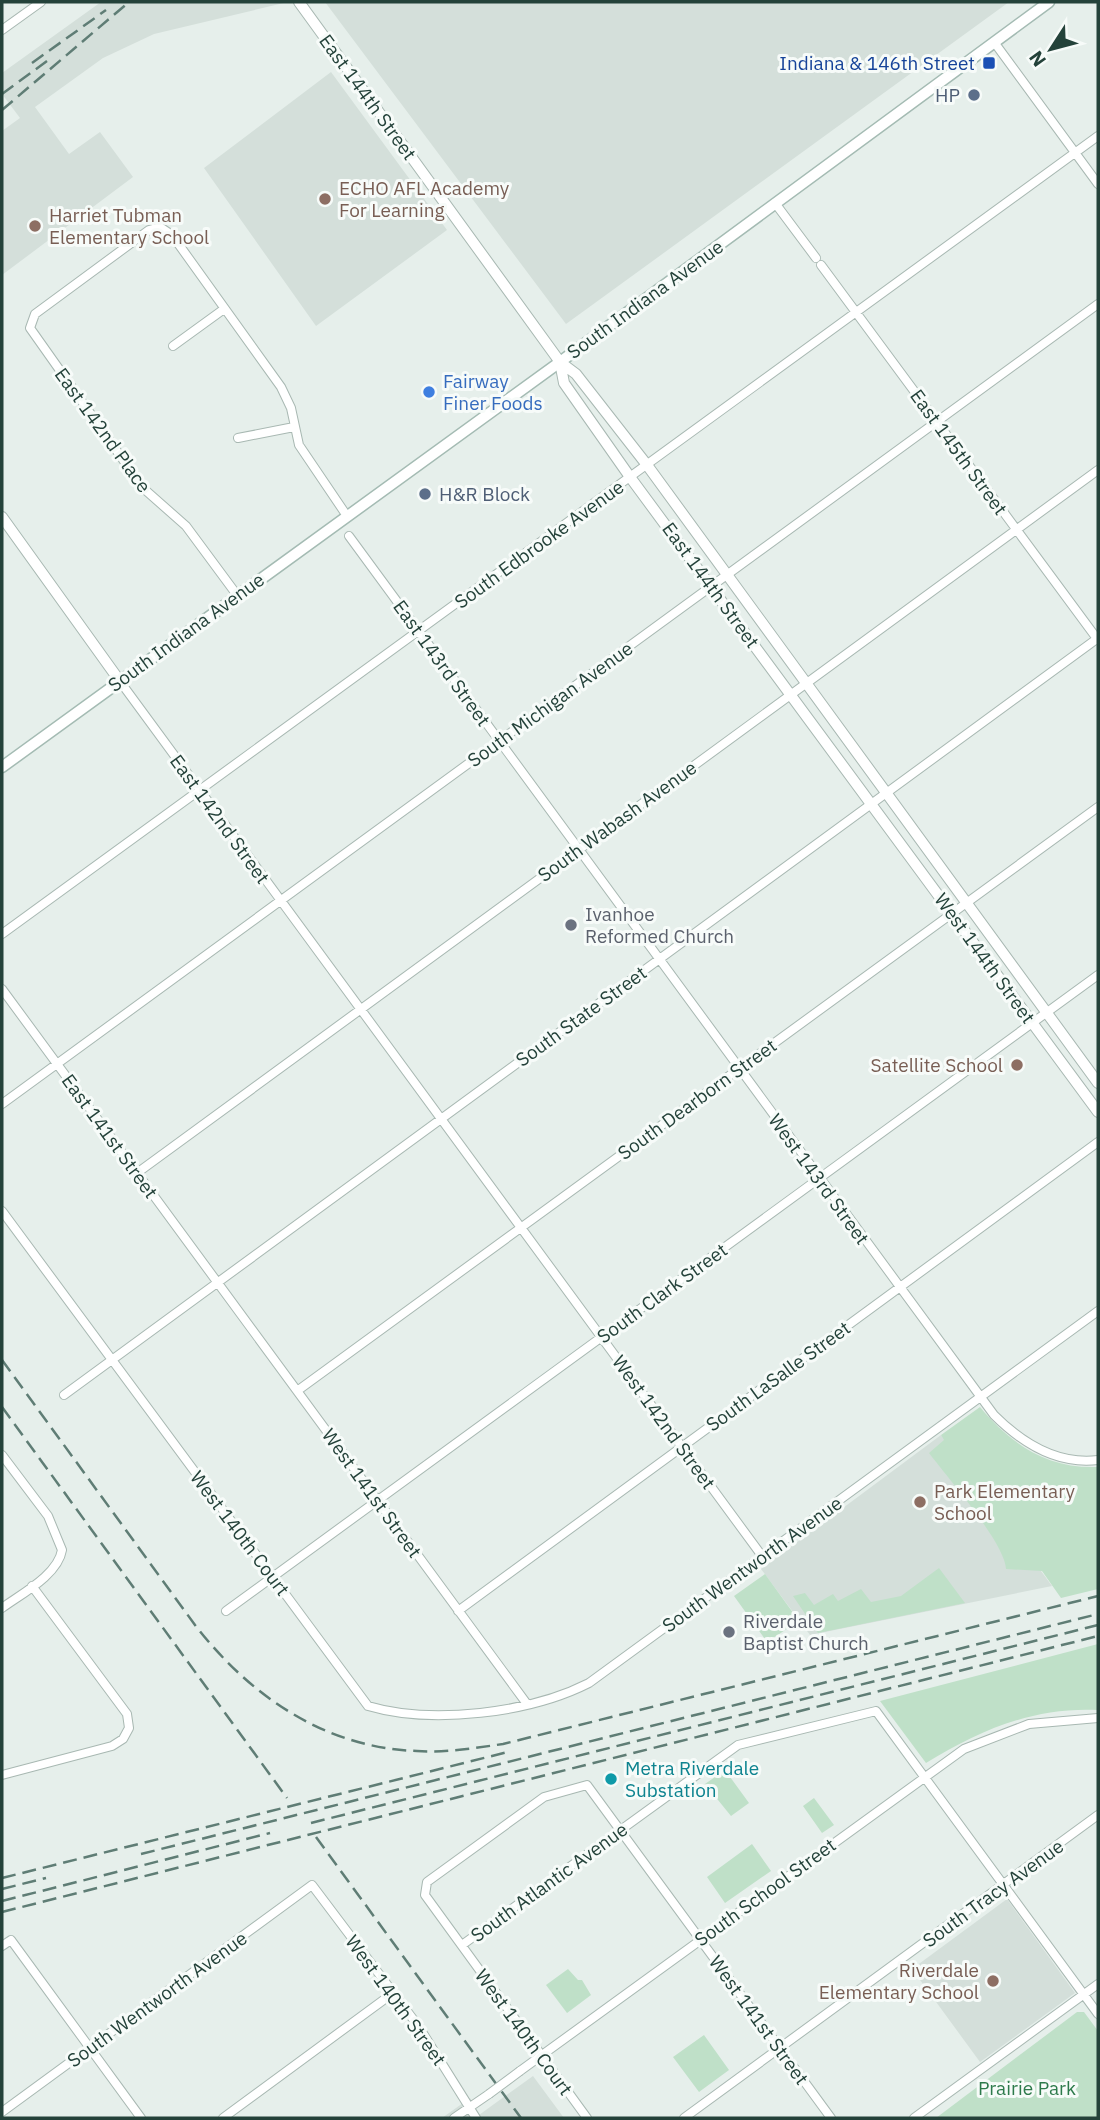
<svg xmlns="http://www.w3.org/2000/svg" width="1100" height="2120" font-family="'IBM Plex Sans',sans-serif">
<rect width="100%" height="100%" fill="#e6efeb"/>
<path fill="#d4dfda" d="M101,2H288L154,34L103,58L35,107L69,154L100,132L133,177L2,275V131L20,118L2,94V73Z
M325,2H1009L566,324Z
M331,72L447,230L316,326L204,168Z
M941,1435L1052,1586L810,1635L761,1569Z
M1007,1899L1075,1993L980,2062L912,1969Z
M533,2076L564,2118H442L470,2098L479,2115Z"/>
<path fill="#bfe0c8" d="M980,1407C1011,1444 1047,1469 1098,1467V1589L1061,1598L1042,1571L1006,1569C1005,1543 947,1477 929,1453L944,1440L941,1435Z
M939,1568L965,1603L818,1633L793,1596L805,1593L814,1605L833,1594L838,1601L861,1589L871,1602L901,1596Z
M765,1574L799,1621L767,1642L734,1596Z
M1098,1644V1710C1033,1707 980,1730 926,1763L880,1701Z
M725,1770L749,1803L731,1816L705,1784Z
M814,1798L834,1825L822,1833L803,1806Z
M752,1844L771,1871L725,1903L707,1877Z
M568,1969L578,1980H582L591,1995L567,2013L546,1985Z
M1077,2012H1084L1098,2031V2118H936Z
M704,2035L729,2070L699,2092L673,2057Z"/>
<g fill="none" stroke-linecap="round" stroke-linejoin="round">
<g stroke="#a8b8b2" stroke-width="10">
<path id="minor" d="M2,30L41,2
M994,42L1098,184
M775,203L816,258
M821,265L1098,640
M173,346L224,309
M238,438L294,427
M349,536L994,1415C1022,1443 1057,1465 1098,1460
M237,595L186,526L143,488L30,328L35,314L149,230L160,227L172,235L281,387L291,408L299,445L347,516
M119,680L762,1556
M2,934L1098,136
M2,989L527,1704
M2,1104L1098,304
M137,1173L1098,470
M2,1211L368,1706C432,1725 530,1713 589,1683L1098,1311
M297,1391L1098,807
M64,1395L1098,638
M2,1455L48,1516L62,1550C58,1575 21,1594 2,1608
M226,1611L1098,975
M458,1611L1098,1142
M2,1775L112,1746L123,1739L129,1728L127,1714L32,1586
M462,1945L738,1745L876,1711L1098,2014
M2,1946L11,1940L141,2118
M520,2071L964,1749L1029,1724L1098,1718
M2,2112L312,1885L419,2027L476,2118
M223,2118L393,1993
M454,2118L489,2094
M587,2118L425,1895L427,1882L544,1797L587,1785L831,2118
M684,2118L1098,1815
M914,2118L1098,1984"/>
</g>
<g stroke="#a8b8b2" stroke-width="12">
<path id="tertiary" d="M299,2L560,362L576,374L647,465L1098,1083
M560,362L564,383L630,477L1098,1112
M2,517L119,680"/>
</g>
<g stroke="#a4bbb3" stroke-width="13">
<path id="secondary" d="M2,767L560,362L1049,2"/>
</g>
<use href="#minor" stroke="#fff" stroke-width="8"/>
<use href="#tertiary" stroke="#fff" stroke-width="10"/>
<use href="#secondary" stroke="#fff" stroke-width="10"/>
<path stroke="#5f7d75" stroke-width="2.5" stroke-dasharray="14 7" stroke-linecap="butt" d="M32,63L106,10
M2,94L47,61
M2,110L129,2
M2,1360L195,1625C250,1696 325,1748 417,1751C446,1753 475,1748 503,1744L1098,1596
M2,1407L287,1798
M311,1823L1098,1625
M316,1837L521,2118
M141,1854L1098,1614
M2,1878L508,1752
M2,1889L46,1878
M2,1901L270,1833
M2,1912L1098,1636"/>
<g stroke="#a8b8b2" stroke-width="10" stroke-linecap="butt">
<path id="minor-bridge" d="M489,2094L520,2071"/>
</g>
<use href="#minor-bridge" stroke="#fff" stroke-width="8"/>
</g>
<rect fill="#1a4fb4" stroke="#f7fbf9" stroke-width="2.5" x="982" y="56" width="14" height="14" rx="3.5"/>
<g fill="#5c6f8a" stroke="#f7fbf9" stroke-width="2.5">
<circle cx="974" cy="95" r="7"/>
<circle cx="425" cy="494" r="7"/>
</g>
<g fill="#8d6e63" stroke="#f7fbf9" stroke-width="2.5">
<circle cx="325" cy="199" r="7"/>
<circle cx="35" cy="226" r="7"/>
<circle cx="1017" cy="1065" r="7"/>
<circle cx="920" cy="1502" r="7"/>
<circle cx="993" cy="1981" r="7"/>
</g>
<circle fill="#3f7fe0" stroke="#f7fbf9" stroke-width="2.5" cx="429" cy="392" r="7"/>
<g fill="#6b7280" stroke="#f7fbf9" stroke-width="2.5">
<circle cx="571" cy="925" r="7"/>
<circle cx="729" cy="1632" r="7"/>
</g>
<circle fill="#0f9aa8" stroke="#f7fbf9" stroke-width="2.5" cx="611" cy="1779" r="7"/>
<g text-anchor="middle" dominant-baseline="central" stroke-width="6" stroke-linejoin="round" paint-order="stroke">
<g font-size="19" fill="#164399" stroke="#f7fbf9" text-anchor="end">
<text x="975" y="63">Indiana &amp; 146th Street</text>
</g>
<g font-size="19" fill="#4e5e75" stroke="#f7fbf9" text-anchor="end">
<text x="960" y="95">HP</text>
<text x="439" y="494" text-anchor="start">H&amp;R Block</text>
</g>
<g font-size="19" fill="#24423a" stroke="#f7fbf9">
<text transform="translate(368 97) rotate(54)">East 144th Street</text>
<text transform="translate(645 299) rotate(-36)">South Indiana Avenue</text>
<text transform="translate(103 430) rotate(54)">East 142nd Place</text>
<text transform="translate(959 452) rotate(54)">East 145th Street</text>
<text transform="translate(539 544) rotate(-36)">South Edbrooke Avenue</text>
<text transform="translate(711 585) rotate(54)">East 144th Street</text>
<text transform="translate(186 632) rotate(-36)">South Indiana Avenue</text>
<text transform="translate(442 663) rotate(54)">East 143rd Street</text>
<text transform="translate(550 704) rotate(-36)">South Michigan Avenue</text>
<text transform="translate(220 819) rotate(54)">East 142nd Street</text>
<text transform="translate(617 821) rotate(-36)">South Wabash Avenue</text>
<text transform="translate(985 958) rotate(54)">West 144th Street</text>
<text transform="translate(581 1016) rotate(-36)">South State Street</text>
<text transform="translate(697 1099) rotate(-36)">South Dearborn Street</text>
<text transform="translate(110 1136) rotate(54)">East 141st Street</text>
<text transform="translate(819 1179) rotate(54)">West 143rd Street</text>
<text transform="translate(662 1293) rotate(-36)">South Clark Street</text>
<text transform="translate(778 1376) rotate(-36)">South LaSalle Street</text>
<text transform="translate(664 1422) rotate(54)">West 142nd Street</text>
<text transform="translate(372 1493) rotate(54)">West 141st Street</text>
<text transform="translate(240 1533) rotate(53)">West 140th Court</text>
<text transform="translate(752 1564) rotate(-36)">South Wentworth Avenue</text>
<text transform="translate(549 1882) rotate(-36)">South Atlantic Avenue</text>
<text transform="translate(765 1892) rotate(-36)">South School Street</text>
<text transform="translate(993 1893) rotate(-36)">South Tracy Avenue</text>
<text transform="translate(157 1999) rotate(-36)">South Wentworth Avenue</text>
<text transform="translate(396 2000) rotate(54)">West 140th Street</text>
<text transform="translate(759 2020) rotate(54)">West 141st Street</text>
<text transform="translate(524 2032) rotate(54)">West 140th Court</text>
</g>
<g font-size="19" fill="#785e54" stroke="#f7fbf9" text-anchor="start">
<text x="339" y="188">ECHO AFL Academy<tspan x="339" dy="22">For Learning</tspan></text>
<text x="49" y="215">Harriet Tubman<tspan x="49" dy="22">Elementary School</tspan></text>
<text x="1003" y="1065" text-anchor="end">Satellite School</text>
<text x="934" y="1491">Park Elementary<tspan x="934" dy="22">School</tspan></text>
<text x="979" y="1970" text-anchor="end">Riverdale<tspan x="979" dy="22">Elementary School</tspan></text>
</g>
<g font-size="19" fill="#366cbe" stroke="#f7fbf9" text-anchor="start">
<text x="443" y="381">Fairway<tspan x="443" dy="22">Finer Foods</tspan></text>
</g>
<g font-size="19" fill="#5b616d" stroke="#f7fbf9" text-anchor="start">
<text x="585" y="914">Ivanhoe<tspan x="585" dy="22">Reformed Church</tspan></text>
<text x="743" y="1621">Riverdale<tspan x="743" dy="22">Baptist Church</tspan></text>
</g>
<g font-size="19" fill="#0d838f" stroke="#f7fbf9" text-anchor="start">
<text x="625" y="1768">Metra Riverdale<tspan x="625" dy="22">Substation</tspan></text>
</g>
<g font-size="19" fill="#2d7a4b" stroke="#f7fbf9">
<text x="1027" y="2088">Prairie Park</text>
</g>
</g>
<rect width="1100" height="2120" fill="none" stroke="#24423a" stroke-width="7"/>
<g transform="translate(1051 49) rotate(234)" stroke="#f7fbf9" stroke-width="5" paint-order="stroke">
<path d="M0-5L12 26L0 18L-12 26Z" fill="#24423a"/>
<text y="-10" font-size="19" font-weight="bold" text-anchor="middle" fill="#24423a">N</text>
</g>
</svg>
